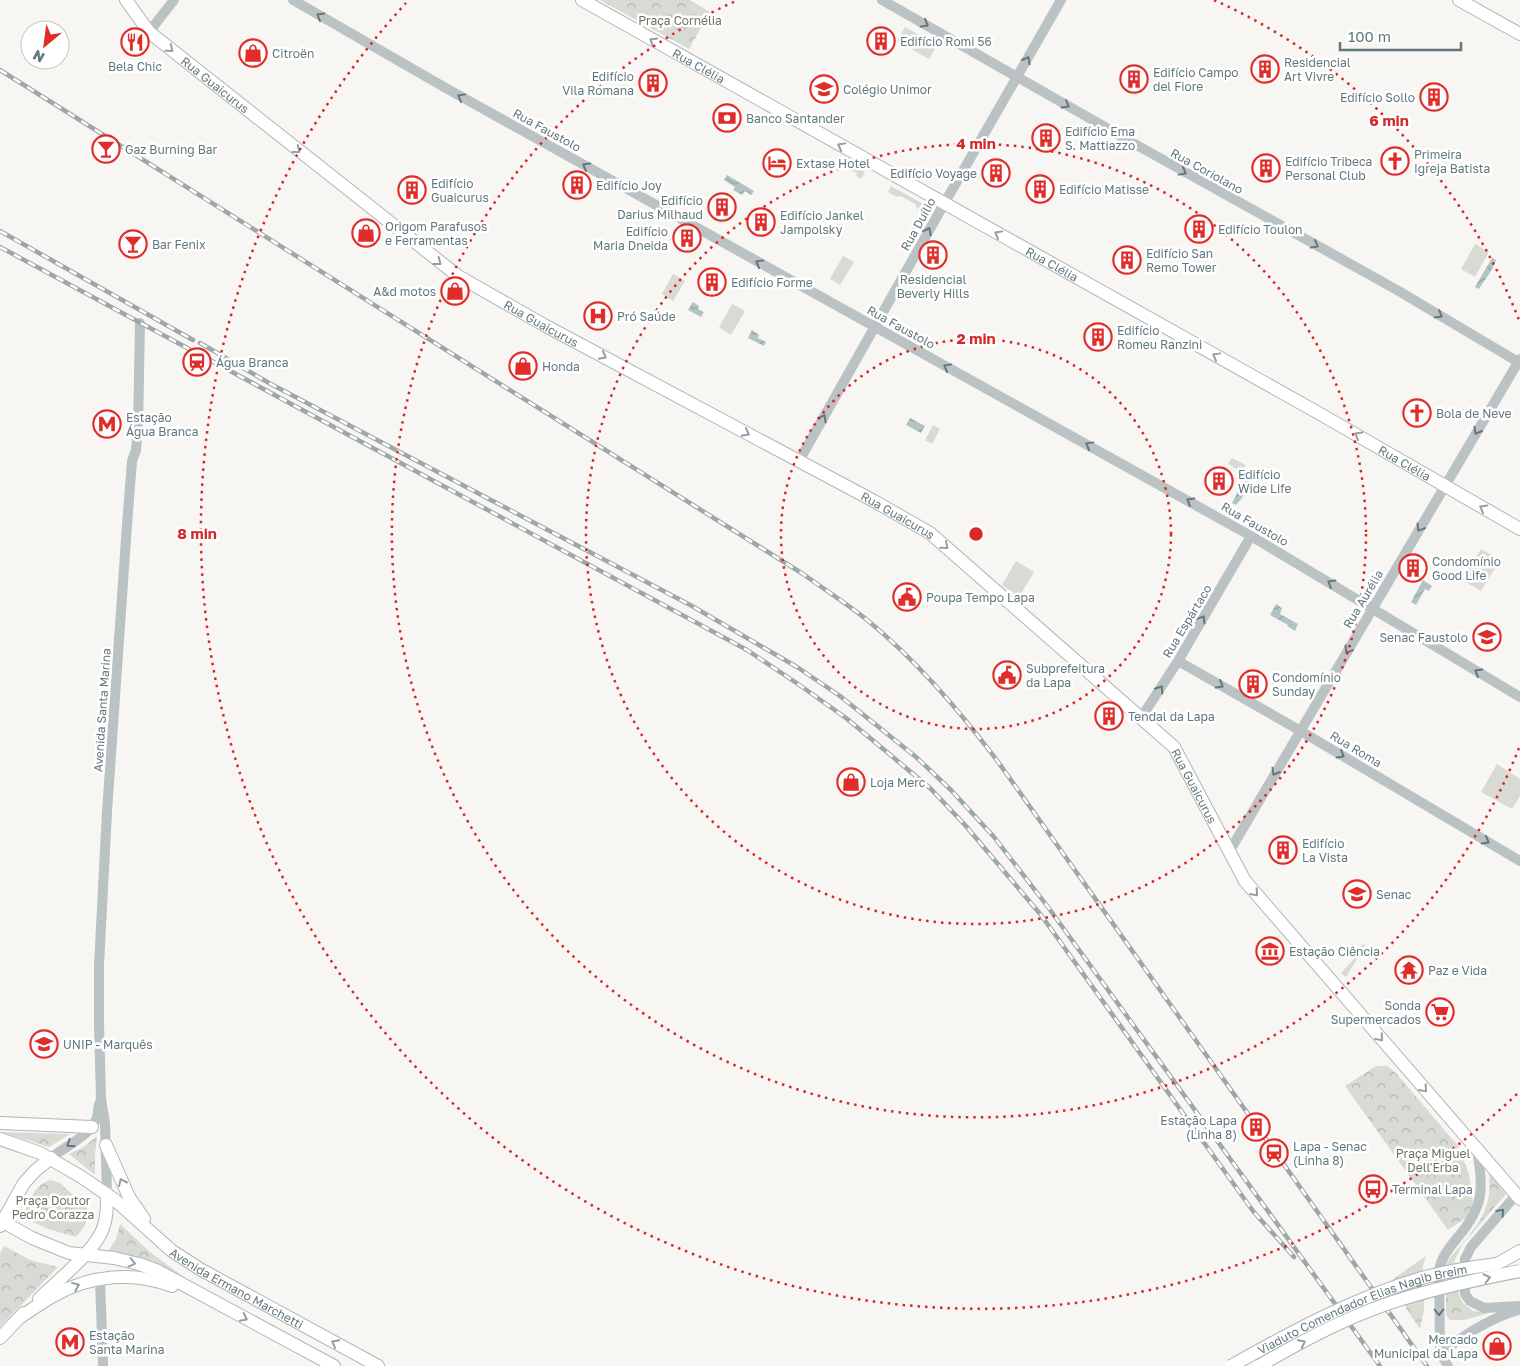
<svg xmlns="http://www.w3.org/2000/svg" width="1520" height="1366" font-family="'Golos Text',sans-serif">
<defs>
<pattern id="park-crowns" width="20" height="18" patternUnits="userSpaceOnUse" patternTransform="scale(1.25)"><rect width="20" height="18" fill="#d8dbd3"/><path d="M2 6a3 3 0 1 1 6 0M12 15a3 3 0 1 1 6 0" fill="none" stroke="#b3b6b0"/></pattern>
<pattern id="water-waves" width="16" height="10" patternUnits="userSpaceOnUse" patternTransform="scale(1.25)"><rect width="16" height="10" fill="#b2c3c4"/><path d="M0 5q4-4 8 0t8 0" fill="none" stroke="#94a3a4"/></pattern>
</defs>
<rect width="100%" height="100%" fill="#f7f6f3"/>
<path fill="url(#park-crowns)" d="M600,0H690L710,12L689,49Z
M1376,1066H1387L1396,1073L1458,1146L1469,1174L1473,1202L1470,1215L1448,1230L1345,1086Z
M0,1132L70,1134L49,1147Z
M97,1136L95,1155V1175L69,1154L85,1146Z
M1489,1172L1506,1194L1462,1245L1454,1262L1459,1295L1463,1303L1473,1311L1489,1313L1464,1320H1450L1446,1315V1265C1450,1256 1457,1250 1463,1243C1483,1219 1492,1205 1489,1172Z
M51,1180L60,1183L87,1208C89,1221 84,1228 76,1237L48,1229L23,1217C28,1203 35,1183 51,1180Z
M120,1224L150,1252L188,1280L173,1272L107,1253L116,1239Z
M4,1246L30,1260L58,1267L0,1327V1253Z
M1426,1256L1423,1266L1424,1309L1420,1329L1406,1308L1393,1279Z"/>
<path fill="#d8dbd3" d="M905,27L937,45L929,59L897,41Z
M846,161L865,172L861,179L856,176L857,173L848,169L847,171L842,168Z
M891,186L927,206V210L915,231L912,229L920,213L915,204L901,196L897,197L888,192Z
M1475,244L1489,252L1475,277L1461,269Z
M843,256L854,262L840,285L830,279Z
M673,274L685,281L673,301L662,294Z
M732,304L745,311L731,335L719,327Z
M933,425L940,429L932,444L925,440Z
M1232,458L1246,465L1242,472L1228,464Z
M1481,549L1500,560L1481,591L1462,580Z
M1016,561L1034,572L1019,597L1002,585Z
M1497,764L1520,779V796L1512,809L1481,792Z
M1363,944L1365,946L1346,977L1341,973L1354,959Z"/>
<path fill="url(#water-waves)" d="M727,175L754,191L751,195L745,191L742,195L733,190L735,187L724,180Z
M1492,258L1496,260C1492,272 1485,279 1479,289L1475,287Z
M693,302L699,306L698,309L704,312L701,317L688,310Z
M752,330L759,335L758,338L766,342L764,346L748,338Z
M910,418L925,426L921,433L906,425Z
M1246,476L1250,478L1242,498L1236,505L1232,503Z
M1423,580L1432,586L1429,591L1425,589L1416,605L1411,602Z
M1276,604L1282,608L1280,614L1298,624L1295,631L1287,626L1288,625L1270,615Z"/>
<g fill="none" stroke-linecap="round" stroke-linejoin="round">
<g stroke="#afb6b8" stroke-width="14">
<g id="major">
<path id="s1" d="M126,0L149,32L458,276L544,325L874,501L930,533L1174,747L1245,881L1520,1199"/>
<path id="s2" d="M582,0L1322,415L1520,529"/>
<path d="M1459,0L1520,34"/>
<path d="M0,1123L92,1127"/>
<path id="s3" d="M0,1139L40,1153L80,1176L115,1200L172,1251L200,1269L378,1366"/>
<path d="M106,1145L129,1197L144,1219"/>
<path d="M0,1220L32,1238L69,1253L114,1258L139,1264L158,1271L334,1366"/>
<path d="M0,1226L24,1183L36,1170L51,1158"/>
<path d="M1497,1264L1520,1251"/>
<path d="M39,1299C57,1281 90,1255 101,1233C107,1221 107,1207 107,1194"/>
<path d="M19,1318C31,1310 42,1302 55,1295C91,1275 134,1271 172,1286"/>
<path d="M0,1338L24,1313"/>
</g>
</g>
<path stroke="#bbc2c4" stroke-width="10" d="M293,0L444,87L1251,536L1520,697
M882,0L1133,143L1397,290L1520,363
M149,32L174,0
M799,461L944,204L1061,0
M1178,661L1299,730L1520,861
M1141,718L1178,661L1251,536
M1229,852L1520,359
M51,1158C63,1148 88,1136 95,1122C99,1116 97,1108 100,1102
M107,1194L105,1123L101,1099L99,1024V965L107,812L127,525L132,461L136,450L138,429L140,323
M1516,1195L1471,1247L1465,1259V1294L1470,1301L1484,1308L1520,1306
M100,1279L103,1366
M1440,1353C1465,1335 1488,1319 1518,1310
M1448,1366L1440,1353L1439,1271C1441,1257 1449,1248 1458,1237C1485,1205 1483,1189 1477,1149"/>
<use href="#major" stroke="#fff" stroke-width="12"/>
<g stroke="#9da7aa" stroke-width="4.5">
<path id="rail" d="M0,70L803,574C824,589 846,603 866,619C916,660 957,708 996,759L1427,1366
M0,231L193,340
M0,247L189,349
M200,343L269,383L692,606L797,667L840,696L916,757L951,790L994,837L1048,907L1380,1366
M195,352L747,650L798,684L846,718L930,788L965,825L1041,915L1253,1211L1294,1257"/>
</g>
<use href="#rail" stroke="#fff" stroke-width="2.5" stroke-dasharray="8" stroke-linecap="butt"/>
<g stroke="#afb6b8" stroke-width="14" stroke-linecap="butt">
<g id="major-bridge">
<path id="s4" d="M1231,1366C1293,1331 1356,1297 1425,1277C1449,1271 1473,1267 1497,1264"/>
<path d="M1259,1366C1307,1338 1358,1311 1412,1296C1447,1286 1484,1278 1520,1271"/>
</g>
</g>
<use href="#major-bridge" stroke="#fff" stroke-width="12"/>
</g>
<defs><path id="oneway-chevron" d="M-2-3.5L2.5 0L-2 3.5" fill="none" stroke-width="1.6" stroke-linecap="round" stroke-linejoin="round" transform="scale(1.25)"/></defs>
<g stroke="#62787e">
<use href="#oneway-chevron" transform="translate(320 16) rotate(-150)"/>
<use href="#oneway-chevron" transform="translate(925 24) rotate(29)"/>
<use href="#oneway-chevron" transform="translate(1027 60) rotate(-60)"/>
<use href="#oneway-chevron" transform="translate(461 97) rotate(-151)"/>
<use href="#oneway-chevron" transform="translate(1066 105) rotate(30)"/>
<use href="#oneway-chevron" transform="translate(586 166) rotate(-151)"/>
<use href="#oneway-chevron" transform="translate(1183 172) rotate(29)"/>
<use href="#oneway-chevron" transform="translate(928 231) rotate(-61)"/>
<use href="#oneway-chevron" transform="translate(1315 245) rotate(29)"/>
<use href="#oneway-chevron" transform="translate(759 263) rotate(-151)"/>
<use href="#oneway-chevron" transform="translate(1439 315) rotate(31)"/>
<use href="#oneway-chevron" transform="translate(947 367) rotate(-151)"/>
<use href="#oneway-chevron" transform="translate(823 418) rotate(-61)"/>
<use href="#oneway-chevron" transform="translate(1477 431) rotate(120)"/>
<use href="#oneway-chevron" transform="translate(1089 445) rotate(-151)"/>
<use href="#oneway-chevron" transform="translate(1190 501) rotate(-150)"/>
<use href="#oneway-chevron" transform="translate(1420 528) rotate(121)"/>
<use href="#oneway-chevron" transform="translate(1331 583) rotate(-149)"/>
<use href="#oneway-chevron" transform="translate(1202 619) rotate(-59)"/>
<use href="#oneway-chevron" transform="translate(1348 650) rotate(121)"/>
<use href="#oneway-chevron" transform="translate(1478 672) rotate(-149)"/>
<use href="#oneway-chevron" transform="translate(1220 685) rotate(30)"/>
<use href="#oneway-chevron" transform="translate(1160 689) rotate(-57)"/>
<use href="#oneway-chevron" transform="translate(1341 755) rotate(31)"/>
<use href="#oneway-chevron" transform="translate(1275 772) rotate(120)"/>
<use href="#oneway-chevron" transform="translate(1486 841) rotate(30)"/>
<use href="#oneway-chevron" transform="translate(70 1144) rotate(146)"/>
<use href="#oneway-chevron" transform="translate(1501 1212) rotate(-48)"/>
<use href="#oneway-chevron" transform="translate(1439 1312) rotate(90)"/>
</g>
<g stroke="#91a0a5">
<use href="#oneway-chevron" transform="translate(653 41) rotate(-150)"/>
<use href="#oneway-chevron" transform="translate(170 49) rotate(39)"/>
<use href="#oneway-chevron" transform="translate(841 146) rotate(-151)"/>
<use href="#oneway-chevron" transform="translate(297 150) rotate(38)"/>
<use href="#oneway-chevron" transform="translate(998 234) rotate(-151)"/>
<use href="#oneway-chevron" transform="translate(438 262) rotate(37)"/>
<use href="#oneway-chevron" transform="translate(603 356) rotate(28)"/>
<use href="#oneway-chevron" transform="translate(1216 356) rotate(-151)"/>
<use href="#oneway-chevron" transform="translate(746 433) rotate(28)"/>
<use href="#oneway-chevron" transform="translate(1358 435) rotate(-150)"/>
<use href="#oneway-chevron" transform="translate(1483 508) rotate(-150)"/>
<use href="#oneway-chevron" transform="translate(945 546) rotate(41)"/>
<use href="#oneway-chevron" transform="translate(1255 893) rotate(49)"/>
<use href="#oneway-chevron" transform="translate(1380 1038) rotate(50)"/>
<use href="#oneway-chevron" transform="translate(1424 1089) rotate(49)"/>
<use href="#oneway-chevron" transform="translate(122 1182) rotate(-114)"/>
<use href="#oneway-chevron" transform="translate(132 1263) rotate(13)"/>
<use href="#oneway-chevron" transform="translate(1487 1278) rotate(-13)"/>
<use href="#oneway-chevron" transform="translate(76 1286) rotate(-22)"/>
<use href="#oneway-chevron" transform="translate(244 1318) rotate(27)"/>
<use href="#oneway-chevron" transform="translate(335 1343) rotate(-152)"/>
<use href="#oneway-chevron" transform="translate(1302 1343) rotate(-27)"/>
</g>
<g fill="none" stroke="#d62828" stroke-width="2.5" stroke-dasharray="2.5 5">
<circle cx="976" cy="534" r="195"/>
<circle cx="976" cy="534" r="390"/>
<path d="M1519 748A584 584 0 1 1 738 0M1214 0A584 584 0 0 1 1519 320"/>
<path d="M1517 1094A779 779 0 0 1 406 3"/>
</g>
<defs>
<g id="building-ring" transform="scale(1.4375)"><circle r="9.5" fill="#fff" stroke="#e02d2a" stroke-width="1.5"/><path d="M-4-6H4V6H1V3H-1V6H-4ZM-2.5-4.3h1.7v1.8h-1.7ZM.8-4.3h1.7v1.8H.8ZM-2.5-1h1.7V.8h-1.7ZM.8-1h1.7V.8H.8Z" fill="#e02d2a"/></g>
<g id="restaurant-ring" transform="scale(1.4375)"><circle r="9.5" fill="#fff" stroke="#e02d2a" stroke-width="1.5"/><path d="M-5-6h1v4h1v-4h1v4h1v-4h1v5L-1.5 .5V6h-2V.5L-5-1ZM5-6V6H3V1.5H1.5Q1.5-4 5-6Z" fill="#e02d2a"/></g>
<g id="shop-ring" transform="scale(1.4375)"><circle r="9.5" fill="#fff" stroke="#e02d2a" stroke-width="1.5"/><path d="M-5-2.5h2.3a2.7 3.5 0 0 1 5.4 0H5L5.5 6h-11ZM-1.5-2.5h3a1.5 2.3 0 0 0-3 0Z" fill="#e02d2a"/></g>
<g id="school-ring" transform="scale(1.4375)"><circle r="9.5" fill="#fff" stroke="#e02d2a" stroke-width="1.5"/><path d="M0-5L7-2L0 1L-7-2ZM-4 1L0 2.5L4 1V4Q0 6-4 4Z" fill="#e02d2a"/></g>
<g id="bank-ring" transform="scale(1.4375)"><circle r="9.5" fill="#fff" stroke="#e02d2a" stroke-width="1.5"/><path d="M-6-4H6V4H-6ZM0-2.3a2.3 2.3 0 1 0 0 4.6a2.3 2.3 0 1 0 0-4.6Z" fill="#e02d2a"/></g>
<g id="bar-ring" transform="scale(1.4375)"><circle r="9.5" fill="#fff" stroke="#e02d2a" stroke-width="1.5"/><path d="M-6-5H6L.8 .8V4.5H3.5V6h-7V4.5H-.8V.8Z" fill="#e02d2a"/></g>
<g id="church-ring" transform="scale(1.4375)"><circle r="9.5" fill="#fff" stroke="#e02d2a" stroke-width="1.5"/><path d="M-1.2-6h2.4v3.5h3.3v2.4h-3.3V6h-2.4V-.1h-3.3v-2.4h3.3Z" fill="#e02d2a"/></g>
<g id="hotel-ring" transform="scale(1.4375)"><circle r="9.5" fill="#fff" stroke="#e02d2a" stroke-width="1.5"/><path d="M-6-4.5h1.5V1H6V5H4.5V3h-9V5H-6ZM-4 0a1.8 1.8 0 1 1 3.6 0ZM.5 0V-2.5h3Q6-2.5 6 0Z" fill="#e02d2a"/></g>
<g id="hospital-ring" transform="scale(1.4375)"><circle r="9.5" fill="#fff" stroke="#e02d2a" stroke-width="1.5"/><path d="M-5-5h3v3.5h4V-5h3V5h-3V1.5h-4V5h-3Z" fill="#e02d2a"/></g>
<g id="station-ring" transform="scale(1.4375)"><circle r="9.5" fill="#fff" stroke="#e02d2a" stroke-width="1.5"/><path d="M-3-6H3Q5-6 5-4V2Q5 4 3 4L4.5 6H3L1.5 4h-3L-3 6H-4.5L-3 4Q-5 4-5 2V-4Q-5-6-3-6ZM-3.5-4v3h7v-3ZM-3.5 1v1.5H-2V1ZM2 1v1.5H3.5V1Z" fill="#e02d2a"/></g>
<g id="metro-ring" transform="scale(1.4375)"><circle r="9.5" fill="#fff" stroke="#e02d2a" stroke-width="1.5"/><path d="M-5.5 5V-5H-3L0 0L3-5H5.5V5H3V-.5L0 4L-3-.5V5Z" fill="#e02d2a"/></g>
<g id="civic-ring" transform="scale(1.4375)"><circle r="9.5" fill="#fff" stroke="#e02d2a" stroke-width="1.5"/><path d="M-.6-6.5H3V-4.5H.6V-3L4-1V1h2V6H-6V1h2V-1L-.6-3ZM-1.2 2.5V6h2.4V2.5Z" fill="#e02d2a"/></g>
<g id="university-ring" transform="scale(1.4375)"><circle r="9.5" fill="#fff" stroke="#e02d2a" stroke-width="1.5"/><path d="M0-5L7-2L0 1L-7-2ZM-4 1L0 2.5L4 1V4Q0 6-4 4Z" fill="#e02d2a"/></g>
<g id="museum-ring" transform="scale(1.4375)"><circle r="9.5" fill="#fff" stroke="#e02d2a" stroke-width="1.5"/><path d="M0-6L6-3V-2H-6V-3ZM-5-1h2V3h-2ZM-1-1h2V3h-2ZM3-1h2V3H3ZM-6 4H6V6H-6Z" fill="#e02d2a"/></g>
<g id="temple-ring" transform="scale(1.4375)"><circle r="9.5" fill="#fff" stroke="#e02d2a" stroke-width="1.5"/><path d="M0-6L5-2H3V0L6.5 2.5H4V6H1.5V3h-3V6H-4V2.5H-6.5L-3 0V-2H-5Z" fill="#e02d2a"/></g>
<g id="supermarket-ring" transform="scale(1.4375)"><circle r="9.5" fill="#fff" stroke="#e02d2a" stroke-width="1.5"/><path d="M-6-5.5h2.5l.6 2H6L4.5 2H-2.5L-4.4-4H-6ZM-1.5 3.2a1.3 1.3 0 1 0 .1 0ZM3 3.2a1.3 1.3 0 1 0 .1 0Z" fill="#e02d2a"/></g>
<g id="bus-ring" transform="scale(1.4375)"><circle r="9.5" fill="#fff" stroke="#e02d2a" stroke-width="1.5"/><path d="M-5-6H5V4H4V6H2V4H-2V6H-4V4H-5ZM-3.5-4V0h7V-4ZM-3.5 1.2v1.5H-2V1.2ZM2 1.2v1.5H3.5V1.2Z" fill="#e02d2a"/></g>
</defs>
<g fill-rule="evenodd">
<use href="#building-ring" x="881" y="41"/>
<use href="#restaurant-ring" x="135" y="42"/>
<use href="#shop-ring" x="253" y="53"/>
<use href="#building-ring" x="1265" y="69"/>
<use href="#building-ring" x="1134" y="79"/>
<use href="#building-ring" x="653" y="83"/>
<use href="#school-ring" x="824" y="89"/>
<use href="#building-ring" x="1434" y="97"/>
<use href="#bank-ring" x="727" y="118"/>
<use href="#building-ring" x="1046" y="138"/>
<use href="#bar-ring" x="106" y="149"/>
<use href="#church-ring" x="1395" y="161"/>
<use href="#hotel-ring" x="777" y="163"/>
<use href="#building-ring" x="1266" y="168"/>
<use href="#building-ring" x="996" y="173"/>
<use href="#building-ring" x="577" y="185"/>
<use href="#building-ring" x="1040" y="189"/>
<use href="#building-ring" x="412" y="190"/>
<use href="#building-ring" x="722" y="207"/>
<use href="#building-ring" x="761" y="222"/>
<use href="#building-ring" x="1199" y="229"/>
<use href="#shop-ring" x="366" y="233"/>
<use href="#building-ring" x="687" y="238"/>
<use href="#bar-ring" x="133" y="244"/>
<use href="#building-ring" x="933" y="255"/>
<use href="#building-ring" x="1127" y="260"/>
<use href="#building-ring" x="712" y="282"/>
<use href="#shop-ring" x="455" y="291"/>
<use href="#hospital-ring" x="598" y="316"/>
<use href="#building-ring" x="1098" y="337"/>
<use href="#station-ring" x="197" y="362"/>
<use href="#shop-ring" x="523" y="366"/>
<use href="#church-ring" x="1417" y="413"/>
<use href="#metro-ring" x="107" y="424"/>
<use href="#building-ring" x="1219" y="481"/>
<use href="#building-ring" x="1413" y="568"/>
<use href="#civic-ring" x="907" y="597"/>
<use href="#university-ring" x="1487" y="637"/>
<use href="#civic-ring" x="1007" y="675"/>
<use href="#building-ring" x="1253" y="684"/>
<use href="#building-ring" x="1109" y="716"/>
<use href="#shop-ring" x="851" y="782"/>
<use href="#building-ring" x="1283" y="850"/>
<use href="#university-ring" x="1357" y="894"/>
<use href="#museum-ring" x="1270" y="951"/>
<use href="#temple-ring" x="1409" y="970"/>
<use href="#supermarket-ring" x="1440" y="1012"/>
<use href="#university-ring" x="44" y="1044"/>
<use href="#building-ring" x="1256" y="1127"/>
<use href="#station-ring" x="1274" y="1153"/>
<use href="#bus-ring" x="1373" y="1189"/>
<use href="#metro-ring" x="70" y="1342"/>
<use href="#shop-ring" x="1497" y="1346"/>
</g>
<g text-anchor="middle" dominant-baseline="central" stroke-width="5" stroke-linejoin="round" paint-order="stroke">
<g font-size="12" fill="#697661" stroke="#fff">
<text x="680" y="20">Praça Cornélia</text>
<text x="1433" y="1153">Praça Miguel<tspan x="1433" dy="14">Dell'Erba</tspan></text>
<text x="53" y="1200">Praça Doutor<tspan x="53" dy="14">Pedro Corazza</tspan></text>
</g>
<g font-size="12" fill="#62787e" stroke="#fff" text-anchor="start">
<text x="900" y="41">Edifício Romi 56</text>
<text x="272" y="53">Citroën</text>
<text x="1284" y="62">Residencial<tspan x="1284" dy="14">Art Vivre</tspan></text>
<text x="135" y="66" text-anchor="middle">Bela Chic</text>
<text x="1153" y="72">Edifício Campo<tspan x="1153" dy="14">del Fiore</tspan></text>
<text x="634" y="76" text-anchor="end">Edifício<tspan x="634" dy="14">Vila Romana</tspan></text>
<text x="843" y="89">Colégio Unimor</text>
<text x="1415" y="97" text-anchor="end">Edifício Sollo</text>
<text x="746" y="118">Banco Santander</text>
<text x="1065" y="131">Edifício Ema<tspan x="1065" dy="14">S. Mattiazzo</tspan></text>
<text x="125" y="149">Gaz Burning Bar</text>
<text x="1414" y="154">Primeira<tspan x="1414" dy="14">Igreja Batista</tspan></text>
<text x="1285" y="161">Edifício Tribeca<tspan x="1285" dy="14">Personal Club</tspan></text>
<text x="796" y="163">Extase Hotel</text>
<text x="977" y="173" text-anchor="end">Edifício Voyage</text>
<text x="431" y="183">Edifício<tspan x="431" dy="14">Guaicurus</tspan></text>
<text x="596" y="185">Edifício Joy</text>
<text x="1059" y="189">Edifício Matisse</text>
<text x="703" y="200" text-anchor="end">Edifício<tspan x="703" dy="14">Darius Milhaud</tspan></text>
<text x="780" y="215">Edifício Jankel<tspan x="780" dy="14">Jampolsky</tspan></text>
<text x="385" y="226">Origom Parafusos<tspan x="385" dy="14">e Ferramentas</tspan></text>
<text x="1218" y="229">Edifício Toulon</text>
<text x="668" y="231" text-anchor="end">Edifício<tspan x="668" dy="14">Maria Dneida</tspan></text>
<text x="152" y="244">Bar Fenix</text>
<text x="1146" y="253">Edifício San<tspan x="1146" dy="14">Remo Tower</tspan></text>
<text x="933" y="279" text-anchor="middle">Residencial<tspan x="933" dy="14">Beverly Hills</tspan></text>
<text x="731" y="282">Edifício Forme</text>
<text x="436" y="291" text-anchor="end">A&amp;d motos</text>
<text x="617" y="316">Pró Saúde</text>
<text x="1117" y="330">Edifício<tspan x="1117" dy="14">Romeu Ranzini</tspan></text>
<text x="216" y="362">Água Branca</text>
<text x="542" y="366">Honda</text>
<text x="1436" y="413">Bola de Neve</text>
<text x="126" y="417">Estação<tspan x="126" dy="14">Água Branca</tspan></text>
<text x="1238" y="474">Edifício<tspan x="1238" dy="14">Wide Life</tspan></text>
<text x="1432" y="561">Condomínio<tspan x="1432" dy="14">Good Life</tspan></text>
<text x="926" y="597">Poupa Tempo Lapa</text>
<text x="1468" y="637" text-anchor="end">Senac Faustolo</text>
<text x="1026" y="668">Subprefeitura<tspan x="1026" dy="14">da Lapa</tspan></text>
<text x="1272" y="677">Condomínio<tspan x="1272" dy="14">Sunday</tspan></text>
<text x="1128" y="716">Tendal da Lapa</text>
<text x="870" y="782">Loja Merc</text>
<text x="1302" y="843">Edifício<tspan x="1302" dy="14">La Vista</tspan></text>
<text x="1376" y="894">Senac</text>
<text x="1289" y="951">Estação Ciência</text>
<text x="1428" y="970">Paz e Vida</text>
<text x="1421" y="1005" text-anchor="end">Sonda<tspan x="1421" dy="14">Supermercados</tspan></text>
<text x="63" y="1044">UNIP - Marquês</text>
<text x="1237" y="1120" text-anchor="end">Estação Lapa<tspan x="1237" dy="14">(Linha 8)</tspan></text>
<text x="1293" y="1146">Lapa - Senac<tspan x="1293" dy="14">(Linha 8)</tspan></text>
<text x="1392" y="1189">Terminal Lapa</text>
<text x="89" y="1335">Estação<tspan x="89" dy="14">Santa Marina</tspan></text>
<text x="1478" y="1339" text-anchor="end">Mercado<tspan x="1478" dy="14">Municipal da Lapa</tspan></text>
</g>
<g font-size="12" fill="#62787e" stroke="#fff">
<text stroke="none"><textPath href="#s2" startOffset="134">Rua Clélia</textPath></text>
<text stroke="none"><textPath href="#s1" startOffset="124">Rua Guaicurus</textPath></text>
<text transform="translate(547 130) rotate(29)">Rua Faustolo</text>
<text transform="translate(1207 171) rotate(29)">Rua Coriolano</text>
<text transform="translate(918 224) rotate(-61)">Rua Duílio</text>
<text stroke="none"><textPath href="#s2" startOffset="539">Rua Clélia</textPath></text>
<text stroke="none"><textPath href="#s1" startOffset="529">Rua Guaicurus</textPath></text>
<text transform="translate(901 327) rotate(29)">Rua Faustolo</text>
<text stroke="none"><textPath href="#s2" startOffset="944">Rua Clélia</textPath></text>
<text stroke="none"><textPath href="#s1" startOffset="934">Rua Guaicurus</textPath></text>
<text transform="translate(1255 524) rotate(30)">Rua Faustolo</text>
<text transform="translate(1363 599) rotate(-59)">Rua Aurélia</text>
<text transform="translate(1187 621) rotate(-59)">Rua Espártaco</text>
<text transform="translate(102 710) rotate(-86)">Avenida Santa Marina</text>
<text transform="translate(1356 749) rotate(31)">Rua Roma</text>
<text stroke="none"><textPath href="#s1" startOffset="1339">Rua Guaicurus</textPath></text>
<text stroke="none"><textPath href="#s3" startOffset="282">Avenida Ermano Marchetti</textPath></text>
<text stroke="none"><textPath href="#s4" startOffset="144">Viaduto Comendador Elias Nagib Breim</textPath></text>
</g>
</g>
<circle cx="976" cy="534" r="8" fill="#d62828" stroke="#fff" stroke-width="2.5"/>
<g font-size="15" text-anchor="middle" font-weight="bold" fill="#d62828" stroke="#fff" stroke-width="5" stroke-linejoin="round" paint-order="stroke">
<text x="1389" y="126">6 min</text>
<text x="976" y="149">4 min</text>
<text x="976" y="344">2 min</text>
<text x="197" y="539">8 min</text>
</g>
<g transform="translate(45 45) rotate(209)"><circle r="24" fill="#ffffff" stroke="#c0c9cb"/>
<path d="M0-4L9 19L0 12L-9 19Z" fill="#e02d2a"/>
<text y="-8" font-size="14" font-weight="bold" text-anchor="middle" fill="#62787e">N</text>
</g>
<path d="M1340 42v8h121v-8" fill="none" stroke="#62787e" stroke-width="2.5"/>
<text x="1348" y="42" font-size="15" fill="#62787e" stroke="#ffffff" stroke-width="4" paint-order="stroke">100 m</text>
</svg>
